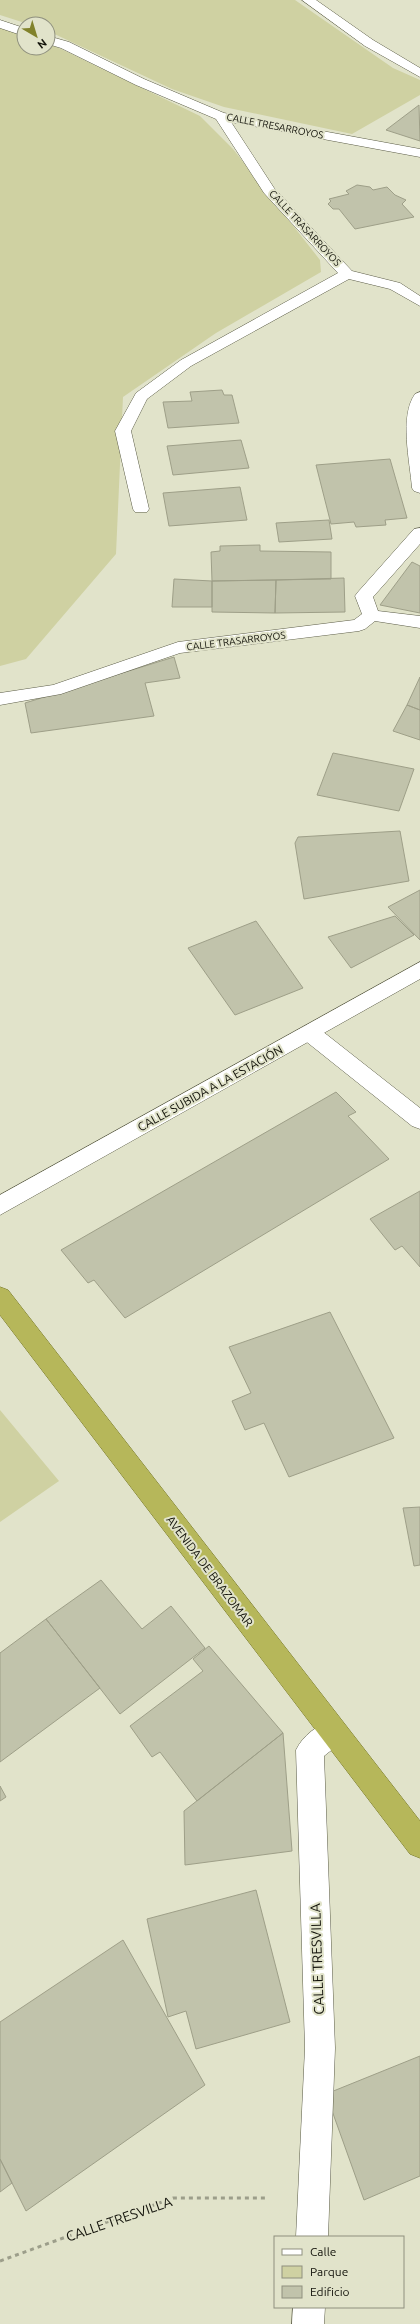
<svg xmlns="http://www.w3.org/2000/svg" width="420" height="2324" font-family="Ubuntu,sans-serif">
<rect width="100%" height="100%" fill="#e1e3ca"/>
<path fill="#cfd1a2" d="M0,0H295L393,68L420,80V95L352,134L224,107L172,89L48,31V24H28L0,15Z
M0,27L24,36V48H48V44L59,48L200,116L233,149L320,260L321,272L216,333L123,397L116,554L26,659L0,666Z
M0,1410L59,1481L0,1522Z"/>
<path fill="#c1c3ab" stroke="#9e9f88" d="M419,105L420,141L386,130Z
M357,185L370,187L373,190L387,187L395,195L406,200L402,204L414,217L355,229L339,209H333L328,204L331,201L329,199L349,194L346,191Z
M222,390L224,395H232L239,423L168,428L163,402L192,401L190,392Z
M241,440L249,468L173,475L167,446Z
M390,459L407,518L385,520L386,525L356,527L354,522L331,524L316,465Z
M240,487L247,520L169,526L163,493Z
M329,520L332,539L279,542L276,523Z
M260,545V551L331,552V579L212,581L211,552L220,551V546Z
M412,562L420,566V613L380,605Z
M344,578L345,612L275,613L276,580Z
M174,579L212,581V607H172Z
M276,580L275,613L212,612V581Z
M174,657L180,678L145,683L154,716L31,733L25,703Z
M420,677V710L407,705Z
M407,705L420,710V740L393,731Z
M333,753L414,769L399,811L317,795Z
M400,831L409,881L304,899L295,843L298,837Z
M420,890V940L388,907Z
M395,916L414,935L351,968L328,937Z
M256,921L303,988L235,1015L188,948Z
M336,1092L356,1112L348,1116L389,1159L125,1318L94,1280L88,1283L61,1250Z
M420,1191V1267L402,1246L395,1250L370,1219Z
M330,1312L394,1438L289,1477L264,1423L245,1430L232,1401L251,1393L229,1347Z
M420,1507V1565L414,1566L403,1508Z
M101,1580L142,1629L171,1606L205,1648L120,1714L46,1619Z
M46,1619L100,1688L0,1762V1653Z
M209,1646L283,1733L197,1801L160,1752L152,1757L130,1726L203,1671L193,1659Z
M283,1733L292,1851L185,1865L184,1811Z
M0,1786L6,1797L0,1801Z
M256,1890L290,2022L196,2049L186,2011L168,2017L147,1919Z
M123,1940L205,2085L26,2211L0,2159V2022Z
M420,2056V2176L364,2200L326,2094Z
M0,2159L12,2183L0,2192Z"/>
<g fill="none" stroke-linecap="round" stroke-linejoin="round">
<g stroke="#5b5c47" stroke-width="1">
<path id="service" d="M310,1025L317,1027L420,1108V1129L412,1126L303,1039L300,1033L303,1027Z"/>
</g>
<g stroke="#5b5c47" stroke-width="1">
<path id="minor" d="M302,0H316L373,40L420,68V77L365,46Z
M0,20L24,28V36L0,28Z
M48,36L69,42L144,79L224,113L420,149V157L231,122L274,188L352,271L400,283L420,296V306L390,289L349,279L191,366L147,399L131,431L149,509L147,512H135L133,509L115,431L136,393L181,360L338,273L264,193L216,119L136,85L61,48L48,44Z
M420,392V493L414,491L412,488C410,462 399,416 415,394Z
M420,528V544L373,597L378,611L420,616V628L375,621L365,629L359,631L180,653L61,694L0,705V693L53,685L178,642L354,620L362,614L355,596L358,592L414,529Z
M420,962V979L0,1215V1195Z
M333,1719L343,1723L346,1732L343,1741L324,1756L335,2048L328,2237H296L305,2048L296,1750C303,1735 318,1725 333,1719Z
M293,2307H325L324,2324H292Z"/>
</g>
<g stroke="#717224" stroke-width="1">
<path id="trunk" d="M0,1287L8,1290L420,1821V1858L410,1854L0,1315Z"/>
</g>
<path stroke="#9c9e8a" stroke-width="3" stroke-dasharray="4 4" stroke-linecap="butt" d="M0,2261L173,2198H267"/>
<use href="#service" fill="#fff" fill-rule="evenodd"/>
<use href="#minor" fill="#fff" fill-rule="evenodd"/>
<use href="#trunk" fill="#b6b75a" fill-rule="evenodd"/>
</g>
<g text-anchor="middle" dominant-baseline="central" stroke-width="4" stroke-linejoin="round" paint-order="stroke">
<g font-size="10" fill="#13130b" stroke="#e1e3ca">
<text transform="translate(275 126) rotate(11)">CALLE TRESARROYOS</text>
<text transform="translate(305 228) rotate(47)">CALLE TRASARROYOS</text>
<text transform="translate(236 641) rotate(-7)">CALLE TRASARROYOS</text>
</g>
<g font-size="12" fill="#13130b" stroke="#e1e3ca">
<text transform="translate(210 1088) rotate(-29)">CALLE SUBIDA A LA ESTACIÓN</text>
<text transform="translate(210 1571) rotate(53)">AVENIDA DE BRAZOMAR</text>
</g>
<g font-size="14" fill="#13130b" stroke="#e1e3ca">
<text transform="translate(317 1959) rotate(-92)">CALLE TRESVILLA</text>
<text transform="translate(119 2219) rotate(-19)">CALLE TRESVILLA</text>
</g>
</g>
<rect x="274" y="2236" width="130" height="72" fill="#e1e3ca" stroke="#8f907e"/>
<rect x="282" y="2249" width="20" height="6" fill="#ffffff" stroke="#8f907e"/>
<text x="310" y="2256" font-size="12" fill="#13130b">Calle</text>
<rect x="282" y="2266" width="20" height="12" fill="#cfd1a2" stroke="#8f907e"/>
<text x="310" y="2276" font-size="12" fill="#13130b">Parque</text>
<rect x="282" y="2286" width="20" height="12" fill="#c1c3ab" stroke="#8f907e"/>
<text x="310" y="2296" font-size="12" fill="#13130b">Edificio</text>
<g transform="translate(36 36) rotate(142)"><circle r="19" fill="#e1e3ca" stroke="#8f907e"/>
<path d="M0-3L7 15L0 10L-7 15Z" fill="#81822b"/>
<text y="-6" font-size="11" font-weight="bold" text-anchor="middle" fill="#13130b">N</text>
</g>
</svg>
